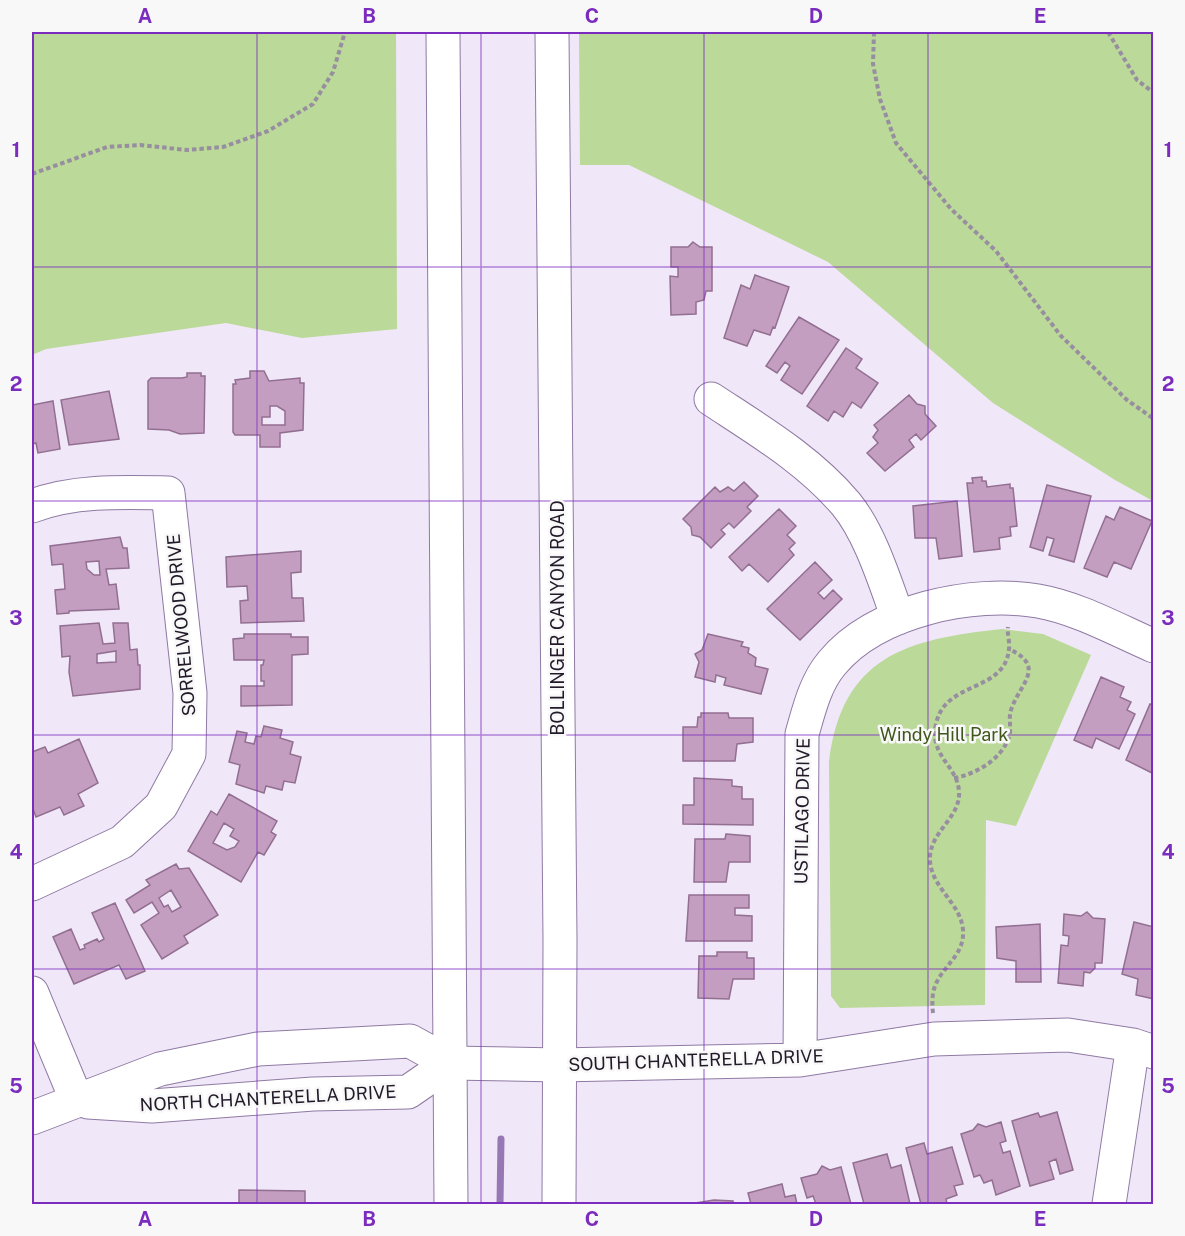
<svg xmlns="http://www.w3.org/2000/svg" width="1185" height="1236" font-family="'Public Sans',sans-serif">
<rect width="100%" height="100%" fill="#f0e7f9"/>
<path fill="#bbd998" d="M32,32H396L397,329L302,338L226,323L46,349L32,355Z
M579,32H1153V501L1115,480L993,403L828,262L629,165H580Z
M1002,629L1043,634L1091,655L1016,826L986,820L985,1005L840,1008L831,996L829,762C842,656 907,639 1002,629Z"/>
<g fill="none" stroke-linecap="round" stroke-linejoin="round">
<path stroke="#9878b4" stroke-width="7" d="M500,1204L501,1139"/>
</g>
<path fill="#c49ec1" stroke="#926f90" stroke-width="1.5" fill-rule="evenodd" d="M693,242L700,247H712V291H706L704,300L696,302V314L671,315L670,276L678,277V267H671V247H688Z
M755,275L789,287L775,328L773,327L770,335L754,330L747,346L724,338L741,285L750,289Z
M799,317L839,340L802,394L781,380L790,366L785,362L777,373L766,366Z
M846,348L862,359L856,368L878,383L861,408L852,402L843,417L834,411L828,421L807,406Z
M250,371H264L269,381L300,378V383H304L303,430L280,433V447H260V435H235L233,432V384H236L235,380L250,378ZM270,406H277L285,411V425H262V417H270Z
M187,373H201V376H205L204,433L180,434L169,430L148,429V381L151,378H182L187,377Z
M109,391L119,439L69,445L61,400Z
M909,395L917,404L925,406V414L936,426L921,440L916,434L909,440L914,447L885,471L867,453L878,443L873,437L878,430L874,425Z
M53,401L60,449L38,453L36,443L32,444V405Z
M982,477V481H986L987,487L1010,484V488H1013L1017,526L1010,527L1011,536L999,538L1000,549L974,552L967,483H973L972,478Z
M744,482L758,496L747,507L751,511L734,528L729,523L721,530L725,534L711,548L700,537L692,535L691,527L683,519L715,487L720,492L728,487L734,491Z
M1047,485L1091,496L1074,562L1049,555L1054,539L1047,537L1043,551L1030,547Z
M957,501L962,556L939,559L936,538H915L913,506Z
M1120,507L1152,521L1131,569L1114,562L1107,577L1084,568L1106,516L1114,520Z
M779,509L796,526L787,535L795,543L789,549L794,555L768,582L749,564L742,571L729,557Z
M120,537L123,548H127L129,568L106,569L109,585L116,584L119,609L69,611V613L57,614L55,590L65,589L63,564L52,565L50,546ZM99,561L100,575H94L87,569L86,562Z
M301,551V572L291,573L292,598H303L304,621L241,623L240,601L248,600L247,586L227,587L226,557Z
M815,562L832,580L818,593L824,599L833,590L842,599L800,640L767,609Z
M99,623L103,644L115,643L113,623H128L130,650L137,649L138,665H140V689L73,696L69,672L70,656L62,657L60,626ZM116,651V662L97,663V654Z
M244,634H291V637H308V654L292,655V705L241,706V686H264V681H261V665H263L264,660H234L233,639L244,638Z
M708,634L743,642L741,646L749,648L748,653L756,658L755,666L768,669L761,694L724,685L726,678L716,675L715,682L695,677L699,662L695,654L702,650Z
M1101,677L1124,687L1120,697L1131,702L1127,710L1135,714L1119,749L1096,738L1092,748L1074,740Z
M1150,704L1154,705V774L1126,760Z
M701,713H728L729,718H753V742L737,744L735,761H683V727H697L698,717H701Z
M264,726L282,730L280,738L293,742L290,754L301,757L295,783L284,781L282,790L266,786L264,793L236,784L240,765L229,762L237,731L247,733L245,742L254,744L256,736L261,737Z
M79,739L98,783L78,794L84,806L64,815L60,807L36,817L32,806V752L45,747L48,753Z
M694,778L732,780V786L742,787V799H753V825L683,824V805H694Z
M229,794L277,821L271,832L276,835L264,855L258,852L241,882L188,851L211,811L217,815ZM224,823L234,829L230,836L239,841L235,847L227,850L213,843Z
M726,834L750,836V862H729L726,882H694L695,839H725Z
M176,864L179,869L189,868L218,915L184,936L188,943L162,959L141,925L159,913L152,902L134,913L126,900L150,885L146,880ZM171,890L181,907L172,912L168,905L164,907L159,898Z
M689,895H749V908H735V915L752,916V941H686Z
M115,903L145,971L126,979L119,965L74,984L53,937L71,929L80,950L85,948L84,945L97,939L99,942L104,939L92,913Z
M1087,912L1093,918L1105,919L1102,963H1095V968L1090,973L1084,972L1083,986L1058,983L1061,945L1068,946L1069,936L1063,935L1064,914L1081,916Z
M1134,922L1154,927V999L1136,995L1138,979L1122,974Z
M1040,924L1041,982H1016V961L997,958L996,927Z
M717,952H747V958H754V979H733L729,999L698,998L699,956H717Z
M1057,1112L1073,1170L1060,1174L1056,1159L1049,1162L1054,1179L1030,1186L1012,1121L1038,1113L1040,1117Z
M1001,1122L1006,1141L1000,1143L1003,1153L1010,1151L1020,1186L996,1195L992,1180L984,1183L980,1175L974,1177L961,1134L973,1130L978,1124L986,1127Z
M924,1143L927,1154L952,1147L963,1184L954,1186L957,1195L946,1199L947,1204H921L906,1148Z
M887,1154L891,1168L901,1165L910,1204H864L853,1163Z
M822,1166L830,1170L841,1167L851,1204H816L813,1196L807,1198L801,1178L817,1174Z
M782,1184L785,1197L795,1195L797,1204H751L748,1193Z
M239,1190L305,1191V1204H239Z
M714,1200L733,1201V1204H689Z"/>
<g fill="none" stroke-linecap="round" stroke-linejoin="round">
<g stroke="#8f7aa3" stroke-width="35">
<path id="minor" d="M711,399C758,430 809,460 846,504C870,533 885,582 898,618
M32,506C74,490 123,492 168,493L190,693L189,754L161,806L122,842L32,884
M32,993L77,1101
M800,1060L802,734C809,710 815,683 832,663C876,610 973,590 1038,601C1078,608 1117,630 1154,646
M88,1102L152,1106L313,1094L408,1092L450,1063
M32,1118L160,1069L258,1049L410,1041L450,1063L559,1065L800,1060L934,1039L1068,1035L1133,1045L1154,1052
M1109,1204L1133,1045"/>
</g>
<g stroke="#8f7aa3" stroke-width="35">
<path id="major" d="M443,32L451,1204
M552,32L560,940L559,1204"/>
</g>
<path stroke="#978e9f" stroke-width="4" stroke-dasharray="4.5 3" stroke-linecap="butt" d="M874,32L873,64L880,99L896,143L951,209L996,251L1061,336L1127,400L1154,419
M1108,32L1137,80L1154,93
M32,174L107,147L140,145L187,150L223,147L268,131L313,104L333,72L345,32
M954,778C976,774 1001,760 1009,737C1012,729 1008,719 1011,710C1020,683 1047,667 1009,649
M933,1013C932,1004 932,994 935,986C943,965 965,955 963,930C961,902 928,886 930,856C932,830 961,817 959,791C957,765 929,756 936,724C945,680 1005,693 1009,649C1010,642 1007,634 1008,627"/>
<use href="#minor" stroke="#fff" stroke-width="33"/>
<use href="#major" stroke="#fff" stroke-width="33"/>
</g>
<path fill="none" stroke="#7b2cbf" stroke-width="1.5" stroke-opacity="0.55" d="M257,32V1204M481,32V1204M704,32V1204M928,32V1204M32,267H1154M32,501H1154M32,735H1154M32,969H1154"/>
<g text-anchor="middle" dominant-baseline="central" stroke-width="5" stroke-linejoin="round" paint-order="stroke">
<g font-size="18" fill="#221929" stroke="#f8f8f8">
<text transform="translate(557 618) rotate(-90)">BOLLINGER CANYON ROAD</text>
<text transform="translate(181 625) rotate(-95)">SORRELWOOD DRIVE</text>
<text transform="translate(802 811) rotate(-89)">USTILAGO DRIVE</text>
<text transform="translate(696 1060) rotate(-2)">SOUTH CHANTERELLA DRIVE</text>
<text transform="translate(268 1098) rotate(-3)">NORTH CHANTERELLA DRIVE</text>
</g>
<g font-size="18" fill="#40571c" stroke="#f8f8f8">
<text x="944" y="734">Windy Hill Park</text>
</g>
</g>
<rect width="1185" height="1236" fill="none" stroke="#f8f8f8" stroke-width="66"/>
<rect x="33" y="33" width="1119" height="1170" fill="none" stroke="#7b2cbf" stroke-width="2"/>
<g font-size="20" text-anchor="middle" font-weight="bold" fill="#7b2cbf">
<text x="145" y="23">A</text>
<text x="369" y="23">B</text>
<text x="592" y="23">C</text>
<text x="816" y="23">D</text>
<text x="1040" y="23">E</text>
<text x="16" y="157">1</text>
<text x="1168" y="157">1</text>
<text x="16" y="391">2</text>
<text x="1168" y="391">2</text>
<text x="16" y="625">3</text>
<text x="1168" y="625">3</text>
<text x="16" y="859">4</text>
<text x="1168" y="859">4</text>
<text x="16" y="1093">5</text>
<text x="1168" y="1093">5</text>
<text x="145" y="1226">A</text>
<text x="369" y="1226">B</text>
<text x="592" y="1226">C</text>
<text x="816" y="1226">D</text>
<text x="1040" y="1226">E</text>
</g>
</svg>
